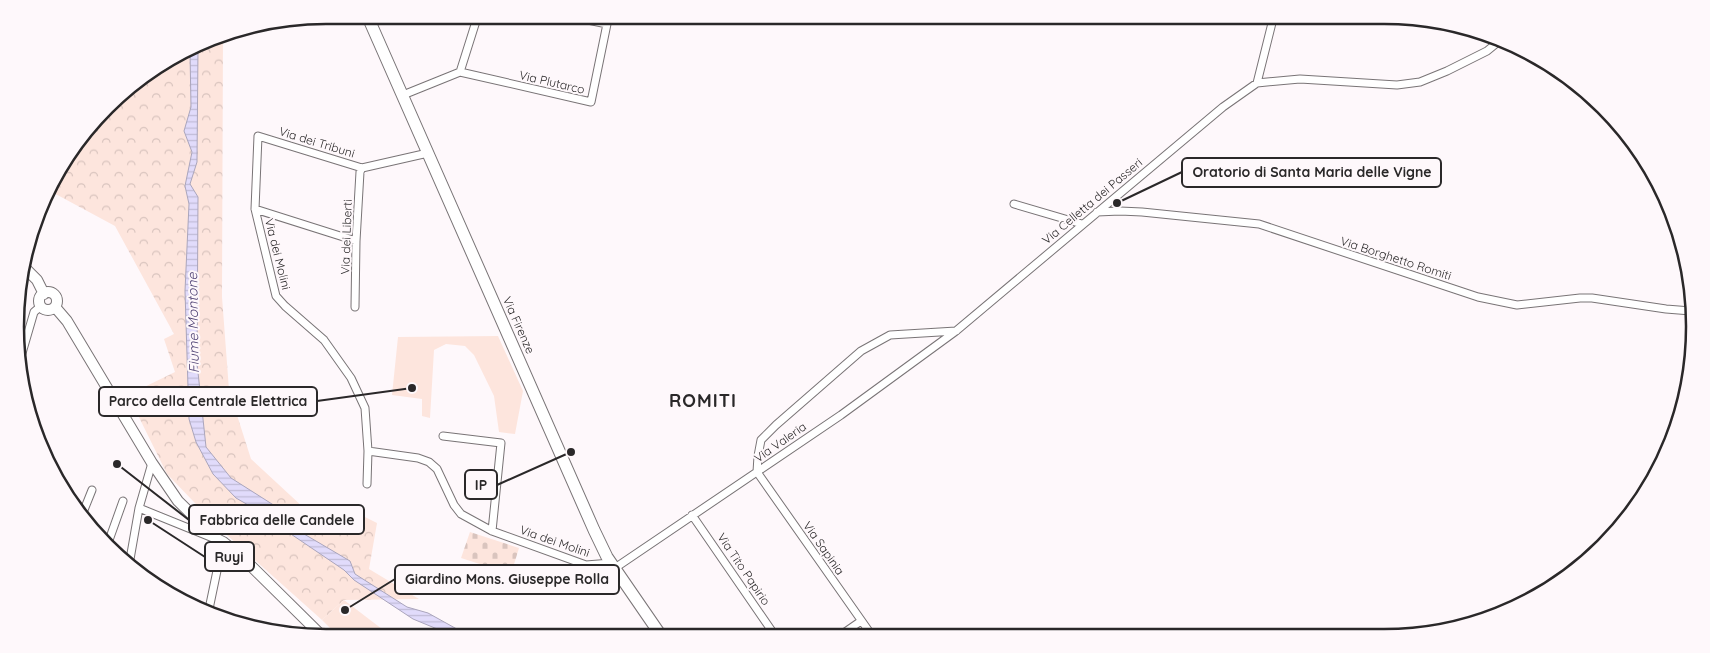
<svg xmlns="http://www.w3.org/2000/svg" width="1710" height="653" font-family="Quicksand,sans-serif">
<defs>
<pattern id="forest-crowns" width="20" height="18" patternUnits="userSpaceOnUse" patternTransform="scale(1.25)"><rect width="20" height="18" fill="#fde5dd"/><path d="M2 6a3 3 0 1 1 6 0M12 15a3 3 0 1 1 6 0" fill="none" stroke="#d9c4be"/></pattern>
<pattern id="cemetery-stones" width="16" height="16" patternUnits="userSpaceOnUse" patternTransform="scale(1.25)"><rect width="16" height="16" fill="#fde5dd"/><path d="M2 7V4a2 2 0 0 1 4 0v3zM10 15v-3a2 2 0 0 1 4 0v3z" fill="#d9c4be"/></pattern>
<pattern id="water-rules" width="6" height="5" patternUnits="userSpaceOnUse" patternTransform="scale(1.25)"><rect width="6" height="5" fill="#e1dbfb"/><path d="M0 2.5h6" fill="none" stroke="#c1bcd7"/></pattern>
</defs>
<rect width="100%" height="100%" fill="#fef8fb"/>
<path fill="url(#forest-crowns)" d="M223,33L222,297L229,390L251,459L317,520L351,527L365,517L377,523L369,569L419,599L344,600L322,620L219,528L167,474L128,395L175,372L164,339L174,334L115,226L50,191L57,171L121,92Z"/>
<path fill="url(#cemetery-stones)" d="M470,532L519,548L511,574L461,558Z"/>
<path fill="#fde5dd" d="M498,336L523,391L515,434L499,432L494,396L474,355L465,346L446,344L434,350L430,418L422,416V399L392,395L398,337Z
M344,600L382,629L399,638H340L322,620Z"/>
<path fill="url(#water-rules)" stroke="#aaa5bc" d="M198,48L197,162L190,184L198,197L197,363L206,447L231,478L283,511L287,524L350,561L355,574L407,607L428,613L473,638H459L413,619L354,580L344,570L282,528L281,520L262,513L236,498L213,474L196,442L189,419L185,291L189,204L185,186L192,152L184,131L191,107L190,52Z"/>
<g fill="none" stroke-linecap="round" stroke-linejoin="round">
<g stroke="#797476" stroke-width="9">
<path id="minor" d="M460,72L591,102L607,24L564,15
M460,72L478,15
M1257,83L1274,15
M403,95L460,72
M428,153L362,168L258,136L255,209L276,296L285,306L324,340L351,378L365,408L368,451L418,458L429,462L437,469L454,505L461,514L492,531L586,565L611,563
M1014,204L1082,224
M255,209L356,241
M1097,212L1120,211L1142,212L1259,224L1478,297L1517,305L1580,298H1592L1666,309L1691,311
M355,307L356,241L360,172L362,168
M20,360L34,312L41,306
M443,436L501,443L492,531
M367,484L368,451
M139,508L213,538
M82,515L92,490
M692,515L776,637
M108,543L123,501
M129,565L139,508L152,463
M615,568L841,415L956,331L1223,107L1257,83L1300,79L1397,85L1420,82L1447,71L1487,51L1498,42
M209,609L223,542
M838,637L861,621
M873,637L757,472L758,456L761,440L776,425L861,351L890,335L956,331"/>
</g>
<g stroke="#797476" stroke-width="12">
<path id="secondary" d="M24,267L37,280L44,294
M39 301a9 9 0 1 1 18 0a9 9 0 1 1-18 0Z
M55,307L67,321L152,463L178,501L217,539L223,542L244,559L324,638"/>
</g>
<g stroke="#797476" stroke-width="13">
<path id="primary" d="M367,15L594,530L607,557L662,637"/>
</g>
<use href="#minor" stroke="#fff" stroke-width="7"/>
<use href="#secondary" stroke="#fff" stroke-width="10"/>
<use href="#primary" stroke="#fff" stroke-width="11"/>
</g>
<g text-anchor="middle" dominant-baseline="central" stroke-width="4" stroke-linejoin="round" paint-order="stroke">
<g font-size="12" fill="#2a2829" stroke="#fef8fb">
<text transform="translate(552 82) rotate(13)">Via Plutarco</text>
<text transform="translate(317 142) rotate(17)">Via dei Tribuni</text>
<text transform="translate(1092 201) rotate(-40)">Via Celletta dei Passeri</text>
<text transform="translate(346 237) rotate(-88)">Via dei Liberti</text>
<text transform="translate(278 254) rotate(76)">Via dei Molini</text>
<text transform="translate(1396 258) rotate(18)">Via Borghetto Romiti</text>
<text transform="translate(519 325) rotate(66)">Via Firenze</text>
<text transform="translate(780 442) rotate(-35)">Via Valeria</text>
<text transform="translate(555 541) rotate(19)">Via dei Molini</text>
<text transform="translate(824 548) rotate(55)">Via Sapinia</text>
<text transform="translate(744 569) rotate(56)">Via Tito Papirio</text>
</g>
<g font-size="14" font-style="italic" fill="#4c3f72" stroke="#fef8fb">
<text transform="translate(193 323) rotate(-91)">Fiume Montone</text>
</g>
<g font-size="18" font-weight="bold" letter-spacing="1" fill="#2a2829" stroke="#fef8fb">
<text x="703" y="400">ROMITI</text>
</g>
</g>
<path d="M0 0H1710V653H0ZM326 24H1384A302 302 0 0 1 1686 326V327A302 302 0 0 1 1384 629H326A302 302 0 0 1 24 327V326A302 302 0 0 1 326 24Z" fill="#fef8fb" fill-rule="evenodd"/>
<path fill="none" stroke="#2a2829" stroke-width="2.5" d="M326 24H1384A302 302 0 0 1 1686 326V327A302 302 0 0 1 1384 629H326A302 302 0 0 1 24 327V326A302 302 0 0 1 326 24Z"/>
<path fill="none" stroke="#2a2829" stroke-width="2" d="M1117 203L1182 172M412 388L317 401M571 452L497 485M117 464L189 520M148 520L205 557M345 610L395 579"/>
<g fill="#2a2829" stroke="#fef8fb" stroke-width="2">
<circle cx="1117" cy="203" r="5"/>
<circle cx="412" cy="388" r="5"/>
<circle cx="571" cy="452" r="5"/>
<circle cx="117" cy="464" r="5"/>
<circle cx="148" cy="520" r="5"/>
<circle cx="345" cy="610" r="5"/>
</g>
<g fill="#fef8fb" stroke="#2a2829" stroke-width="2">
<rect x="1182" y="158" width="259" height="29" rx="5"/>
<rect x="99" y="387" width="218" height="29" rx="5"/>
<rect x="465" y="470" width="32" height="29" rx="5"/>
<rect x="189" y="505" width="175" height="29" rx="5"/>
<rect x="205" y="542" width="49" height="29" rx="5"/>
<rect x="395" y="565" width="224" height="29" rx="5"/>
</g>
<g font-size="14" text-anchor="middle" font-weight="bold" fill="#2a2829">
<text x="1312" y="177">Oratorio di Santa Maria delle Vigne</text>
<text x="208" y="406">Parco della Centrale Elettrica</text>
<text x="481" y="490">IP</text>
<text x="277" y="525">Fabbrica delle Candele</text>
<text x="229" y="562">Ruyi</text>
<text x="507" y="584">Giardino Mons. Giuseppe Rolla</text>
</g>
</svg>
